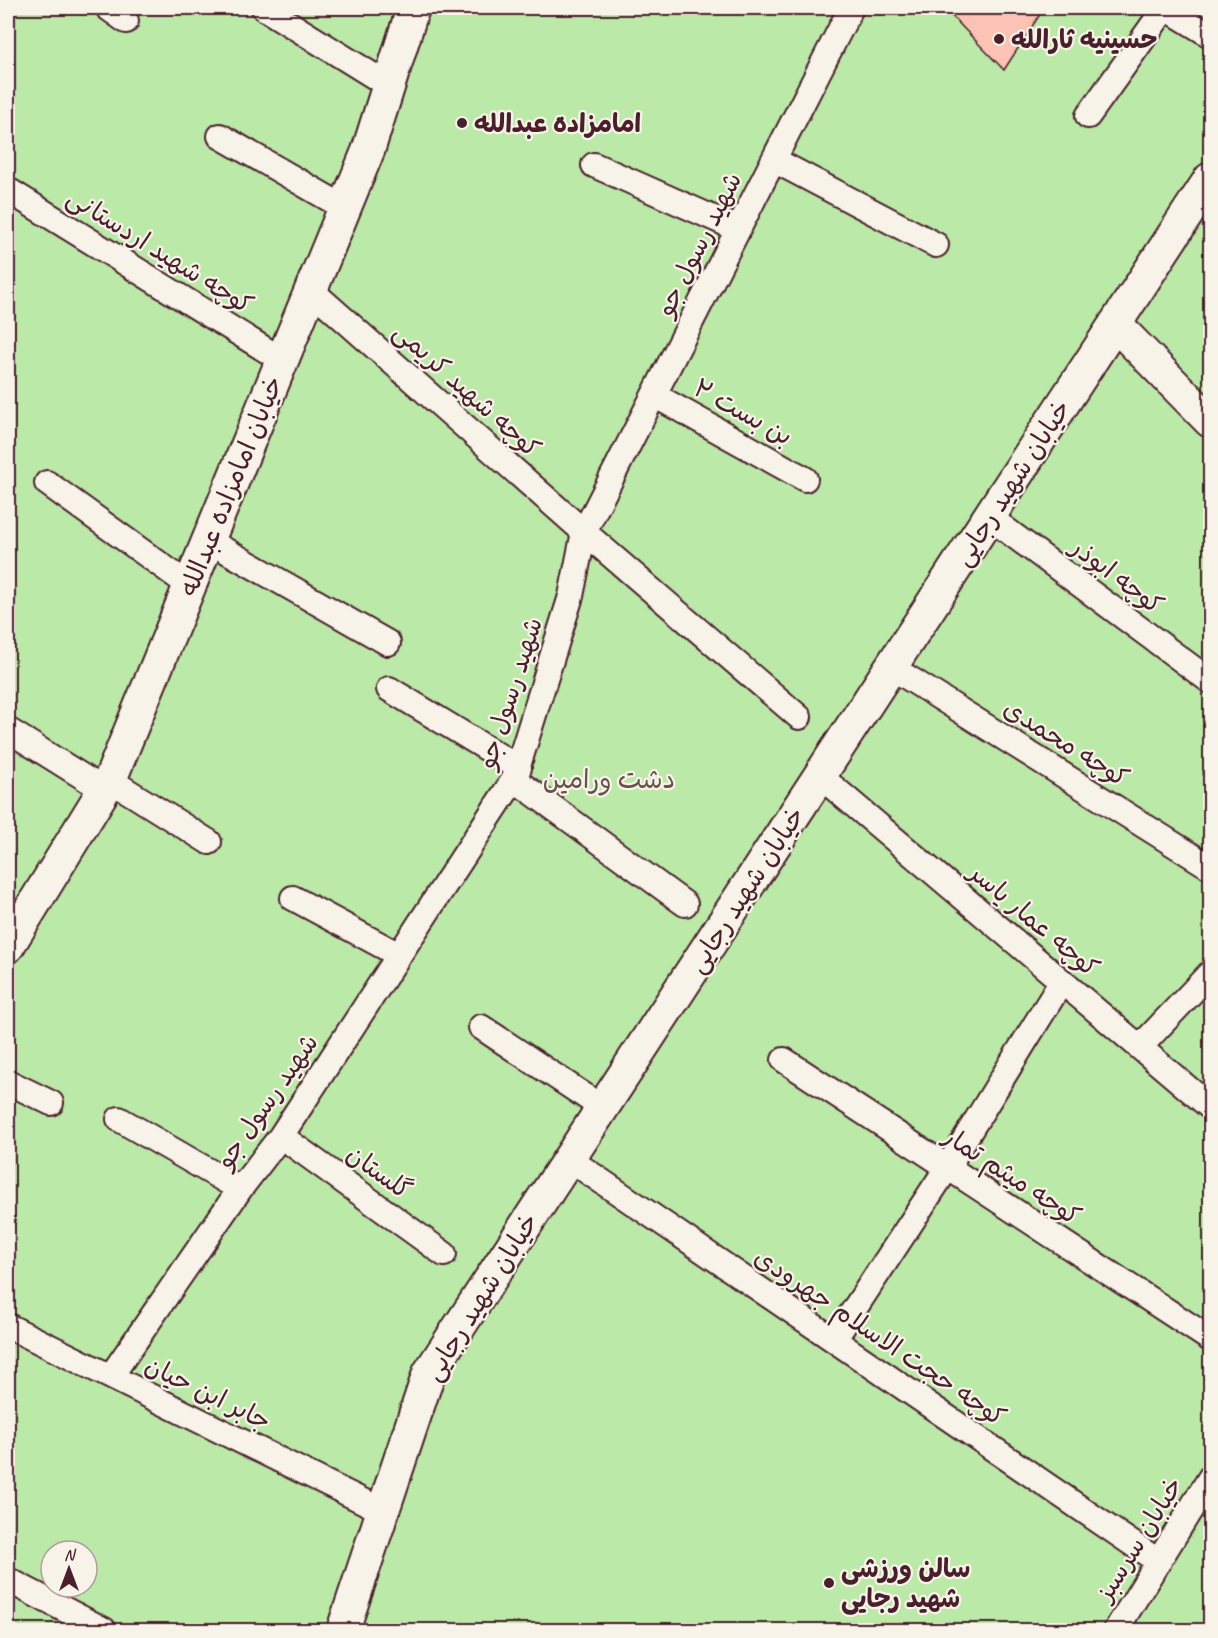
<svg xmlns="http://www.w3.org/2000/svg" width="1218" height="1638" font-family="Caveat,'Playpen Sans Arabic',sans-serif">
<rect width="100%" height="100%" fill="#f7f3e8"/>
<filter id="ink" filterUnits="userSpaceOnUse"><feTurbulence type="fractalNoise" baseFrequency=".0167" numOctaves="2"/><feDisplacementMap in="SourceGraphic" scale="12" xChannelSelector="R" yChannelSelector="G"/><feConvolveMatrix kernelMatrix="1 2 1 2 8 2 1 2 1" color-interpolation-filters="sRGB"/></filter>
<g filter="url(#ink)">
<path fill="#bbe9a7" stroke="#828469" stroke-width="1.5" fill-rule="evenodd" d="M8,8H1210V1630H8ZM51,1551H87V1587H51Z"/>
<path fill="#fcc2b3" stroke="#4a1f2b" stroke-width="1.5" d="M944,8H1044L1004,70Z"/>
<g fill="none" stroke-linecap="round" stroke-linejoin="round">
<g stroke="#4a1f2b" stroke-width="28">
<path id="minor" d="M108,8L126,21
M264,8L388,85
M1166,8L1210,35
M1088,116L1165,8
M220,136L345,208
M774,160L936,245
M594,165L738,229
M8,190L282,360
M312,291L584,532L799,717
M654,395L805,479
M47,483L190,586
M989,517L1210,681
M209,541L388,643
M891,667L1210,867
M389,689L519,768
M8,730L104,790
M820,776L1210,1107
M514,779L685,904
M110,780L209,842
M293,898L399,955
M481,1027L603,1108
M1140,1047L1210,973
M784,1060L1210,1339
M8,1082L51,1103
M119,1119L240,1189
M281,1136L444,1254
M569,1159L1159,1562
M8,1326L383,1511
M834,1340L947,1168L1062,981
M111,1376L240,1189L281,1136L514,779L571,596L584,532L851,8
M8,1580L104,1630
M1116,1630L1210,1478"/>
</g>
<g stroke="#4a1f2b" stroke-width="36">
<path id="tertiary" d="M1115,324L1210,421
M8,946L110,780L368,151L413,8
M343,1630L429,1373L1210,179"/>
</g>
<use href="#minor" stroke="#f7f3e8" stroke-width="24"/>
<use href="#tertiary" stroke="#f7f3e8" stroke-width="32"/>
</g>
</g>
<g fill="#4a1f2b" stroke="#f7f3e8" stroke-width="2">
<circle cx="999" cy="39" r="6"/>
<circle cx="462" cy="123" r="6"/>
<circle cx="829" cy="1583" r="6"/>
</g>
<g text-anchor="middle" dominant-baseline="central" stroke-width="4.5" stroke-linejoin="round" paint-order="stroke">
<g font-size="26" font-weight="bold" fill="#4a1f2b" stroke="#f7f3e8" text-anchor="start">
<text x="1011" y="39">حسینیه ثارالله</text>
<text x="474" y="123">امامزاده عبدالله</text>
<text x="841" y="1568">سالن ورزشی<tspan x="841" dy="30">شهید رجایی</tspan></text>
</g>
<g font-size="26" fill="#4a1f2b" stroke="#f7f3e8">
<text transform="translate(699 244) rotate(-63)">شهید رسول جو</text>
<text transform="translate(160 251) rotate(32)">کوچه شهید اردستانی</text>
<text transform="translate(467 390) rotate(42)">کوچه شهید کریمی</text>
<text transform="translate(743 412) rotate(29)">بن بست ۲</text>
<text transform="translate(1012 483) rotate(-57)">خیابان شهید رجایی</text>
<text transform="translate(231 486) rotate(-68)">خیابان امامزاده عبدالله</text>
<text transform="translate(1117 576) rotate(37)">کوچه ابوذر</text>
<text transform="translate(510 693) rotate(-72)">شهید رسول جو</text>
<text transform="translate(1066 743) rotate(32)">کوچه محمدی</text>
<text transform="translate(746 890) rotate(-57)">خیابان شهید رجایی</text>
<text transform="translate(1034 920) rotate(40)">کوچه عمار یاسر</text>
<text transform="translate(267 1101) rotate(-55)">شهید رسول جو</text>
<text transform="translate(379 1172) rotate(36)">گلستان</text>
<text transform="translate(1012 1176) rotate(33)">کوچه میثم تمار</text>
<text transform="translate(481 1297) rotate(-58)">خیابان شهید رجایی</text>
<text transform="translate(880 1337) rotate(34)">کوچه حجت الاسلام جهرودی</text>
<text transform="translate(208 1393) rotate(26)">جابر ابن حیان</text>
<text transform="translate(1139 1539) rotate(-58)">خیابان سرسبز</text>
</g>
<g font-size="26" fill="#66524a" stroke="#f7f3e8">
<text x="609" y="779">دشت ورامین</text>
</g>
</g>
<rect width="1218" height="1638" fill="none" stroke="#f7f3e8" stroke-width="30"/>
<rect x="15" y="15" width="1188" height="1608" fill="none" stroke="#4a1f2b" stroke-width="2" filter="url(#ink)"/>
<g transform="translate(69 1569)"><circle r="28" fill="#f7f3e8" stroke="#b29e9c" stroke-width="1.5"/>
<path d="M0-4.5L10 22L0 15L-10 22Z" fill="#4a1f2b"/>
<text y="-9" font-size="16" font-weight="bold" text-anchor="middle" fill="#4a1f2b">N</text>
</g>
</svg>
